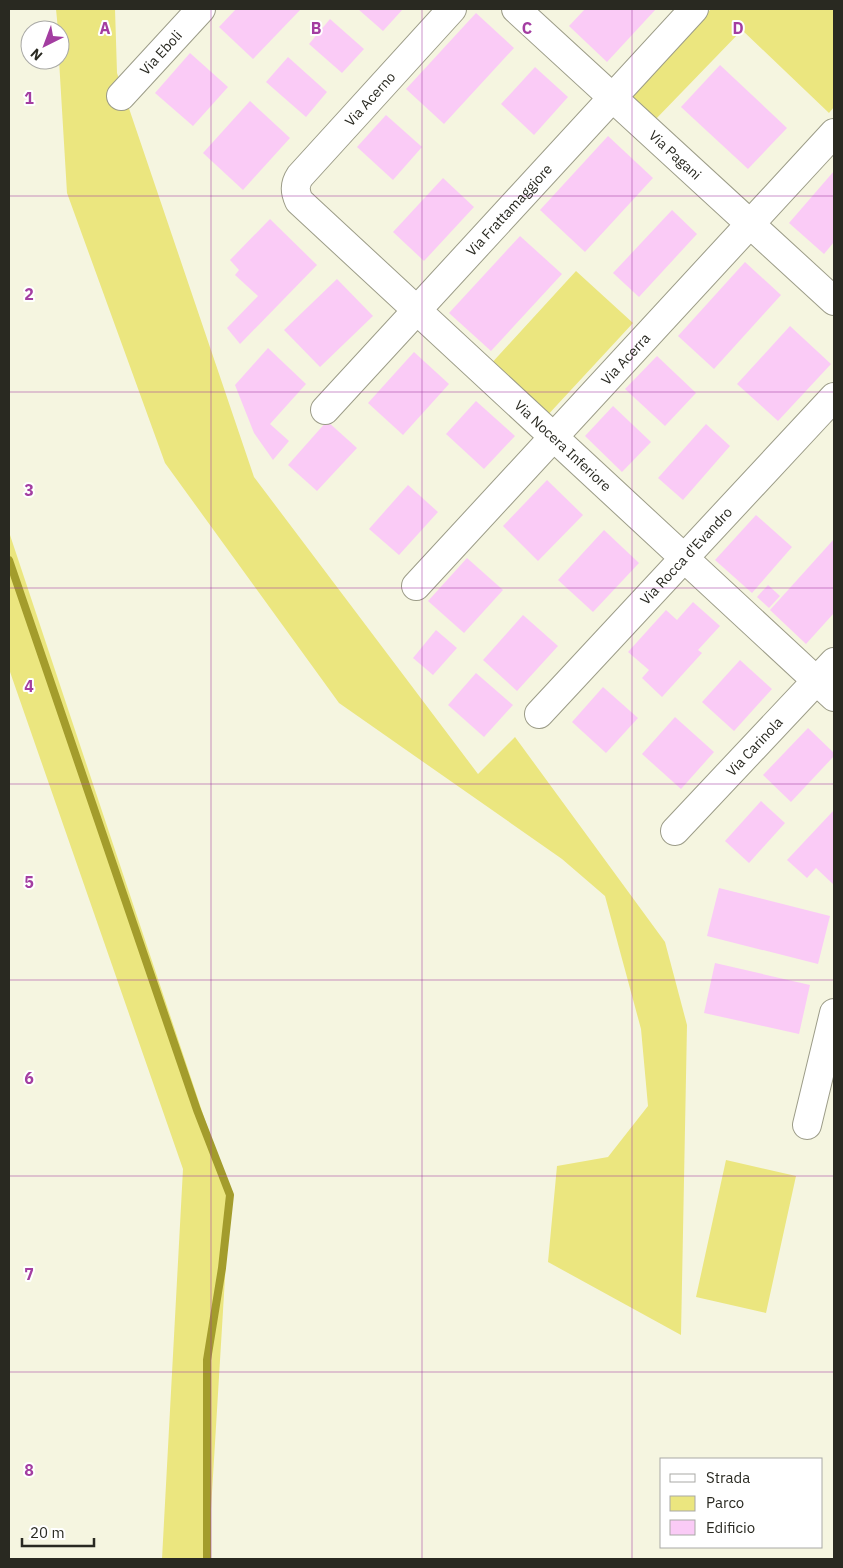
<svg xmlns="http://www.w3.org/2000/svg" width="843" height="1568" font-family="'IBM Plex Sans',sans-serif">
<rect width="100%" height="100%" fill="#f5f5e0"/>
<path fill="#ebe67f" d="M56,9H115L117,73L254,477L478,774L515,737L665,942L687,1025L681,1335L548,1262L557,1166L608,1157L648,1106L641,1029L605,896L562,859L339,703L165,463L67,193L59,60L60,30H58Z
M711,9H834V107L829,113L742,30L653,122L627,97Z
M576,271L633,323L545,418L489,366Z
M9,532L230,1195L208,1559H162L183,1169L9,669Z
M726,1160L796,1176L766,1313L696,1297Z"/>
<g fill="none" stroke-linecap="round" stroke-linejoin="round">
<path stroke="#a39c2c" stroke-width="8" d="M9,560L197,1110L230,1195L222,1268L207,1360V1559"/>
</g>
<path fill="#facbf6" d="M236,9H301L253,59L219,27Z
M358,9H403L383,31Z
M585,9H656L607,62L569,26Z
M476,13L514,48L444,124L406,89Z
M330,19L364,49L342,73L309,44Z
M190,53L228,87L193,126L155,93Z
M288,57L327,92L306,117L266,82Z
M720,65L787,128L748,169L681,107Z
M535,67L568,97L534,135L501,104Z
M250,101L290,138L243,190L203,153Z
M386,115L422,147L393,180L357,147Z
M608,136L653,178L585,252L540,210Z
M834,171V242L824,254L789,223Z
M443,178L474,207L424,261L393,232Z
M672,210L697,234L639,297L613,273Z
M270,219L317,265L240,344L227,328L258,296L235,275L239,270L230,260Z
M520,236L562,274L491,351L449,313Z
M745,262L781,295L714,369L678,336Z
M337,279L373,316L320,367L284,330Z
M790,326L831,364L778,421L737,384Z
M268,348L306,384L270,424L289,441L273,460L254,433L235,385Z
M414,352L449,384L403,435L368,403Z
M657,356L696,393L665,426L625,389Z
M476,401L515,436L484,469L446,434Z
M613,406L651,442L622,472L585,436Z
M327,421L357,448L317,491L288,465Z
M706,424L730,446L683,500L658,478Z
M547,480L583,515L538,561L503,526Z
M408,485L438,512L399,555L369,529Z
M756,515L792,547L752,593L715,560Z
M604,530L639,563L593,612L558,580Z
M834,539V613L806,644L770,610Z
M467,558L503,590L464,633L428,601Z
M768,585L780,596L769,608L757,597Z
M693,602L720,626L698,650L702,653L662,697L642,678L649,670L628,652L666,610L677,620Z
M523,615L558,646L517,691L483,660Z
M436,630L457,648L433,675L413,658Z
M740,660L772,689L734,731L702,702Z
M476,673L513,705L484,737L448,705Z
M603,687L638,718L606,753L572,722Z
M675,717L714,752L681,789L642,754Z
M808,728L834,753V756L791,802L763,775Z
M761,801L785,823L749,863L725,841Z
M834,810V885L816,868L807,878L787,860Z
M719,888L830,916L818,964L707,936Z
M715,963L810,985L799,1034L704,1013Z"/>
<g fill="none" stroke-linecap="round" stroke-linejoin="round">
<g stroke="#9c9c88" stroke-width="30">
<g id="minor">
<path id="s1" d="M452,9L300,176C294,185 295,192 299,201L834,697"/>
<path id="s2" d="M516,9L834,301"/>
<path id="s3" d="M121,96L201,9"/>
<path id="s4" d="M325,410L694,9"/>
<path id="s5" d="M416,586L834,133"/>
<path id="s6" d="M539,714L834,397"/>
<path id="s7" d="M675,831L834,662"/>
<path d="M807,1125L834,1013"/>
</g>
</g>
<use href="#minor" stroke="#fff" stroke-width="28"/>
</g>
<path fill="none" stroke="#a33da1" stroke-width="1" stroke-opacity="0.55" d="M211,9V1559M422,9V1559M632,9V1559M9,196H834M9,392H834M9,588H834M9,784H834M9,980H834M9,1176H834M9,1372H834"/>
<g text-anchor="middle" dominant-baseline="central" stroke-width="4" stroke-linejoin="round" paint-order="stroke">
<g font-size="14" fill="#292921" stroke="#fff">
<text stroke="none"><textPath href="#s3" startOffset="59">Via Eboli</textPath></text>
<text transform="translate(370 99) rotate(-48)">Via Acerno</text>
<text stroke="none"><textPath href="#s2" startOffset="216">Via Pagani</textPath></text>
<text stroke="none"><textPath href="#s4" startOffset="272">Via Frattamaggiore</textPath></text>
<text stroke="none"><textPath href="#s5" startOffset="309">Via Acerra</textPath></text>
<text stroke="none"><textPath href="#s1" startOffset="612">Via Nocera Inferiore</textPath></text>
<text stroke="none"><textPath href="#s6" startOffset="216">Via Rocca d'Evandro</textPath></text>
<text stroke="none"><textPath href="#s7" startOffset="116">Via Carinola</textPath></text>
</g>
</g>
<g font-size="16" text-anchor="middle" font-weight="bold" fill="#a33da1" stroke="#fff" stroke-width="4" stroke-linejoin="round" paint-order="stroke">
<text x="105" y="34">A</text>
<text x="316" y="34">B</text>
<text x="527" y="34">C</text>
<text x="738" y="34">D</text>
<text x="29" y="104">1</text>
<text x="29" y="300">2</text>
<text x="29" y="496">3</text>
<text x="29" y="692">4</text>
<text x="29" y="888">5</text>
<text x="29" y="1084">6</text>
<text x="29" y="1280">7</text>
<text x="29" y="1476">8</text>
</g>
<rect width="843" height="1568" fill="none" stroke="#292921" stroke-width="20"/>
<rect x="660" y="1458" width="162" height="90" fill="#ffffff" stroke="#a9a9a6"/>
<rect x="670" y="1474" width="25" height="8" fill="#ffffff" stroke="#a9a9a6"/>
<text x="706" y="1483" font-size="15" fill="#292921">Strada</text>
<rect x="670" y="1496" width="25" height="15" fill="#ebe67f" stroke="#a9a9a6"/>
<text x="706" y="1508" font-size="15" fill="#292921">Parco</text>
<rect x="670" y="1520" width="25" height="15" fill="#facbf6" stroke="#a9a9a6"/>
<text x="706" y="1533" font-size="15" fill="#292921">Edificio</text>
<g transform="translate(45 45) rotate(222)"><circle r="24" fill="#ffffff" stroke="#a9a9a6"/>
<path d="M0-4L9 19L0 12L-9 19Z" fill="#a33da1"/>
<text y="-8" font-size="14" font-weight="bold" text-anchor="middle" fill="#292921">N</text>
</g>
<path d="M22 1538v8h72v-8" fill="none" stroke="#292921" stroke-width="2.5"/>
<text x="30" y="1538" font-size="15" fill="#292921" stroke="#ffffff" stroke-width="4" paint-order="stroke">20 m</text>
</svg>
